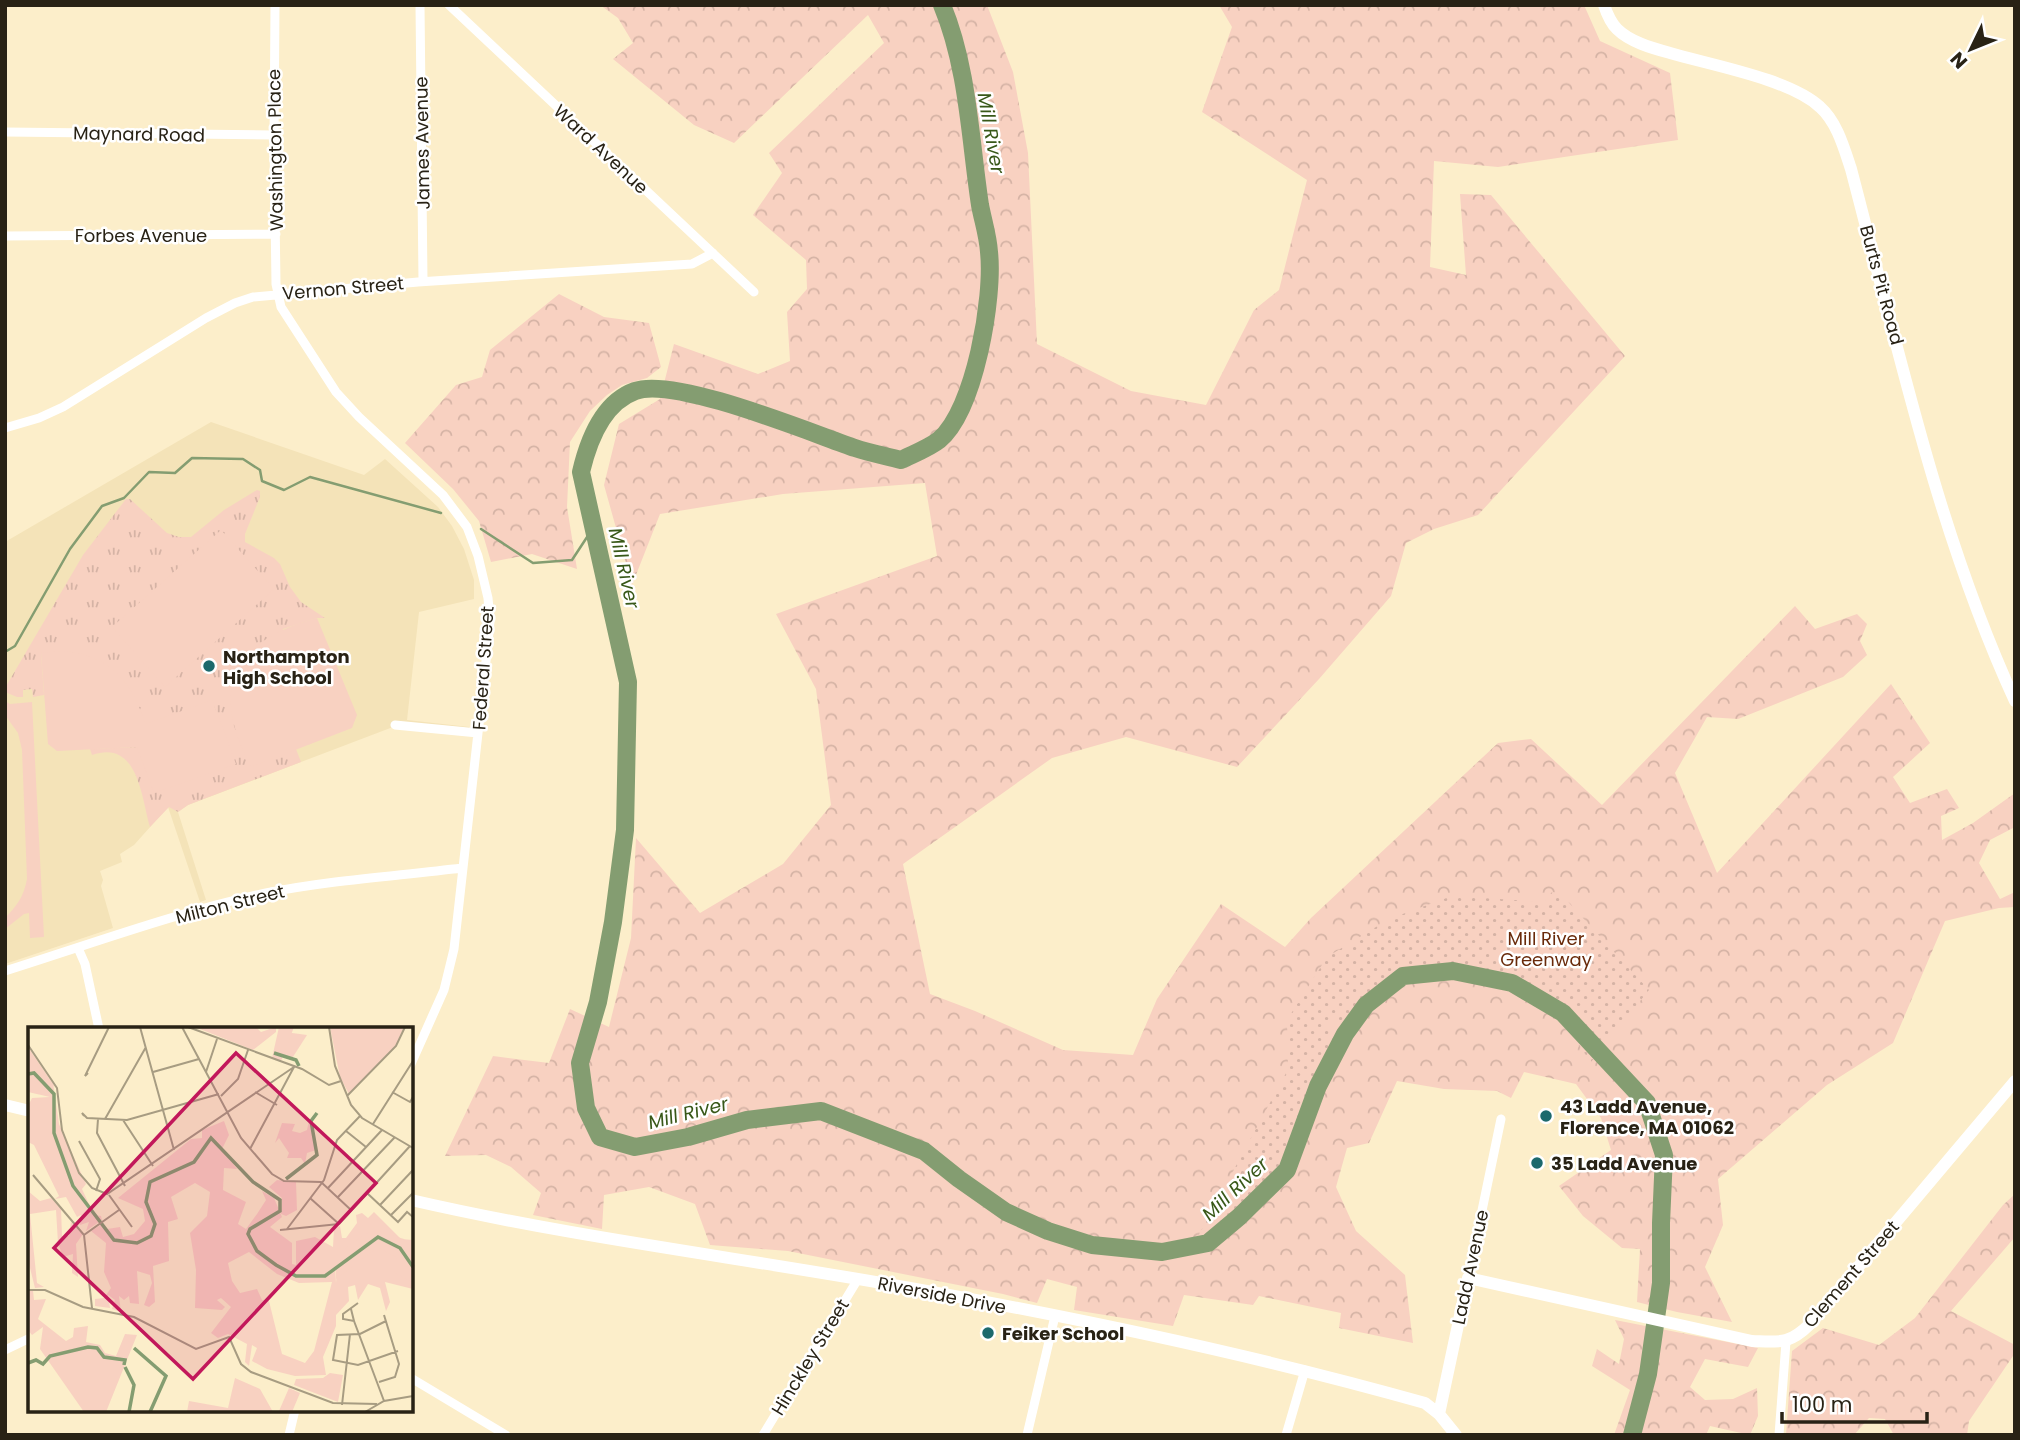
<svg xmlns="http://www.w3.org/2000/svg" width="2020" height="1440" font-family="Poppins,sans-serif">
<defs>
<pattern id="grass-tufts" width="24" height="20" patternUnits="userSpaceOnUse" patternTransform="scale(1.75)"><rect width="24" height="20" fill="#f8d1c1"/><path d="M3 7l-1-3M5 7V3M7 7l1-3M15 17l-1-3M17 17v-4M19 17l1-3" fill="none" stroke="#d5b3a5"/></pattern>
<pattern id="forest-crowns" width="20" height="18" patternUnits="userSpaceOnUse" patternTransform="scale(1.75)"><rect width="20" height="18" fill="#f8d1c1"/><path d="M2 6a3 3 0 1 1 6 0M12 15a3 3 0 1 1 6 0" fill="none" stroke="#d5b3a5"/></pattern>
<pattern id="park-dots" width="8" height="8" patternUnits="userSpaceOnUse" patternTransform="scale(1.75)"><rect width="8" height="8" fill="#f8d1c1"/><path d="M2 2h.1M6 6h.1" fill="none" stroke="#d5b3a5" stroke-width="1.8" stroke-linecap="round"/></pattern>
</defs>
<rect width="100%" height="100%" fill="#fceeca"/>
<path fill="#f4e3b8" d="M211,422L364,475L385,459L438,507L452,526L464,549L474,580V599L419,612L407,720L469,727L468,735L393,727L188,805L178,812L206,900L200,902L168,807L134,845L120,854L122,862L100,871L103,880L101,886L113,928L5,964V542Z"/>
<path fill="url(#grass-tufts)" d="M257,490L260,491V497L245,534V542L274,558L280,564L290,587L301,602L325,618H317L283,629L251,766L296,749L301,762L188,805L178,812L169,807L150,827C141,796 138,739 92,755L90,749L137,747L235,764L212,701L147,726L41,653L44,695L33,697L32,689L23,690V697H17L5,692V688L83,555L126,499H130L167,533L179,537H191L224,510Z"/>
<path fill="url(#forest-crowns)" d="M600,5H987L1013,72L1028,153L1037,344L1131,391L1206,405L1254,310L1279,290L1307,180L1202,112L1232,27L1219,5H1584L1600,41L1670,73L1678,140L1498,167L1434,161L1430,267L1466,275L1460,194L1491,195L1625,356L1478,515L1434,529L1406,543L1391,596L1319,679L1237,767L1126,737L1052,758L903,864L930,994L975,1011L1063,1050L1133,1055L1157,999L1221,904L1285,947L1311,918L1498,743L1531,739L1602,805L1795,606L1815,629L1857,614L1867,624L1860,641L1867,655L1843,677L1738,719L1707,717L1675,773L1717,873L1891,684L1930,743L1893,777L1910,803L1947,789L1959,808L1941,816L1942,840L1973,823L2015,793V827L1990,840L1979,863L2000,899L2015,892V907L1999,908L1945,921L1893,1043L1827,1085L1718,1179L1723,1225L1705,1267L1732,1322L1677,1312L1637,1302L1640,1249L1622,1248L1583,1216L1559,1186L1611,1150L1601,1118L1576,1084L1524,1072L1511,1098L1497,1091L1444,1089L1397,1081L1369,1143L1347,1148L1336,1187L1356,1231L1405,1275L1413,1343L1339,1328L1341,1313L1259,1296L1253,1305L1184,1295L1173,1326L1074,1310L1077,1287L1047,1279L1037,1303L1003,1294L788,1251L710,1245L695,1204L649,1187L604,1195L602,1229L533,1215L541,1193L511,1167L486,1155L445,1156L493,1056L549,1063L570,1009L609,1027L631,938L636,838L700,913L783,864L831,805L816,689L776,614L937,556L925,483L783,494L660,514L632,585L604,485L619,424L660,399L674,344L758,374L790,361L787,312L807,289L806,260L753,215L782,173L769,153L884,43L868,15L734,143L694,125L613,59L633,43L618,18Z
M559,294L604,317L649,323L661,367L647,378L622,385L607,395L590,411L570,442L567,507L577,569L532,554L491,562L479,521L453,489L405,443L456,385L482,377L490,350Z
M2015,1194V1237L1951,1311L2015,1345V1353L1969,1421L1967,1435H1894L1885,1419L1869,1418L1854,1435H1786L1792,1351L1823,1328L1879,1345L1915,1318L2003,1205Z
M1615,1320L1758,1348L1748,1367L1705,1359L1690,1387L1705,1400L1733,1399L1757,1388L1758,1416L1750,1435L1710,1426L1706,1435H1614L1630,1390L1592,1366L1597,1349L1619,1364L1624,1339Z"/>
<path fill="url(#park-dots)" d="M1552,892L1560,893L1649,990L1591,1062C1545,997 1504,959 1420,980C1384,989 1367,991 1347,1027L1330,1021L1326,1030L1342,1037C1319,1092 1270,1205 1222,1240C1212,1247 1200,1252 1188,1255L1285,1075L1288,1069L1287,1020L1327,957L1389,919L1452,896L1544,902Z"/>
<path fill="#f8d1c1" d="M221,530L274,589L165,687L112,627Z
M317,618L357,715L352,728L251,767C210,689 231,641 317,618Z
M65,651C113,657 130,681 146,724L212,700L236,764L154,793L137,747L57,751L48,744L41,653Z
M5,701L10,704L32,702L44,937L30,938L29,913L24,914L5,929V918C17,906 24,896 27,879L22,750L18,733L5,715Z"/>
<g fill="none" stroke-linecap="round" stroke-linejoin="round">
<path stroke="#849d71" stroke-width="2.5" d="M481,529L533,563L572,560L593,528
M5,652L15,646L70,549L102,506L124,498L149,472L175,473L192,458L243,459L260,470L262,481L284,490L310,477L441,513"/>
<path stroke="#849d71" stroke-width="18" d="M942,5C968,67 970,139 980,205C983,221 988,236 989,252C994,297 975,410 939,440C929,448 913,454 901,460C886,456 870,453 855,448C811,433 674,376 635,391C602,403 588,442 581,472L628,682L625,830L613,922L598,1002L580,1063L586,1108L600,1137L635,1147L688,1137L747,1120L821,1111L924,1151L959,1179L1006,1212L1048,1231L1092,1245L1162,1252L1208,1243L1239,1217L1287,1170L1318,1086L1345,1034L1366,1005L1403,976L1453,971L1512,983L1563,1013L1647,1103L1664,1155L1661,1223V1283L1648,1374L1632,1435"/>
<path stroke="#fff" stroke-width="9" d="M275,5L274,143L276,284L281,307L336,392L359,417L443,495L467,527L478,556L488,598L490,621L488,643L454,949L444,990L411,1064
M420,5L423,281
M449,5L754,292
M5,132L273,135
M5,236L276,234
M5,428L39,418L63,407L206,318L235,303L253,297L418,282L692,264L713,253
M395,725L478,733
M78,948L85,964L99,1029
M5,971C91,944 178,912 266,893C331,880 397,876 462,868
M1468,1278L1501,1119
M5,1350L30,1338
M411,1378L506,1435
M289,1435L295,1410
M763,1435L858,1279
M1027,1435L1055,1316
M1286,1435L1305,1370
M1779,1435L1786,1342"/>
<path stroke="#fff" stroke-width="12" d="M1604,5C1607,14 1610,22 1617,29C1630,42 1652,48 1670,53C1711,65 1790,79 1820,107C1837,122 1844,148 1851,169C1898,347 1938,534 2015,701
M5,1105L30,1111
M411,1200C576,1238 744,1258 910,1288C1084,1319 1255,1355 1425,1403L1439,1414L1456,1435
M1439,1414L1468,1278L1752,1341C1779,1342 1789,1345 1810,1324L2015,1081"/>
</g>
<g fill="#1c696c" stroke="#fff" stroke-width="2.5">
<circle cx="209" cy="666" r="7"/>
<circle cx="1546" cy="1116" r="7"/>
<circle cx="1537" cy="1163" r="7"/>
<circle cx="988" cy="1333" r="7"/>
</g>
<g text-anchor="middle" dominant-baseline="central" stroke-width="5" stroke-linejoin="round" paint-order="stroke">
<g font-size="18" fill="#282215" stroke="#fff">
<text transform="translate(139 134) rotate(1)">Maynard Road</text>
<text transform="translate(422 143) rotate(-91)">James Avenue</text>
<text transform="translate(601 149) rotate(43)">Ward Avenue</text>
<text transform="translate(275 150) rotate(-91)">Washington Place</text>
<text x="141" y="235">Forbes Avenue</text>
<text transform="translate(1882 285) rotate(75)">Burts Pit Road</text>
<text transform="translate(343 288) rotate(-5)">Vernon Street</text>
<text transform="translate(483 668) rotate(-86)">Federal Street</text>
<text transform="translate(230 904) rotate(-14)">Milton Street</text>
<text transform="translate(1470 1267) rotate(-78)">Ladd Avenue</text>
<text transform="translate(1851 1274) rotate(-49)">Clement Street</text>
<text transform="translate(942 1295) rotate(11)">Riverside Drive</text>
<text transform="translate(810 1357) rotate(-59)">Hinckley Street</text>
</g>
<g font-size="18" font-weight="bold" fill="#282215" stroke="#fff" text-anchor="start">
<text x="223" y="656">Northampton<tspan x="223" dy="21">High School</tspan></text>
<text x="1560" y="1106">43 Ladd Avenue,<tspan x="1560" dy="21">Florence, MA 01062</tspan></text>
<text x="1551" y="1163">35 Ladd Avenue</text>
<text x="1002" y="1333">Feiker School</text>
</g>
<g font-size="18" fill="#692a0a" stroke="#fff">
<text x="1546" y="938">Mill River<tspan x="1546" dy="21">Greenway</tspan></text>
</g>
<g font-size="19" font-style="italic" fill="#385818" stroke="#fff">
<text transform="translate(991 133) rotate(80)">Mill River</text>
<text transform="translate(624 568) rotate(77)">Mill River</text>
<text transform="translate(688 1113) rotate(-14)">Mill River</text>
<text transform="translate(1235 1189) rotate(-43)">Mill River</text>
</g>
</g>
<g transform="translate(28 1027)">
<rect width="385" height="385" fill="#fceeca"/>
<path d="M281,94L288,123L279,126L277,137L273,131H259L261,126L251,111L247,116L254,96L267,97L264,104L272,106L279,103Z" fill="#f8d1c1"/>
<path d="M167,0H228L233,5L248,0V5L225,23ZM0,33L25,56L31,97L58,157L54,162L66,188L73,189L74,193L58,204L61,195L52,198L53,188L49,190L38,170L27,172L31,169L6,118L0,115V79L4,71L22,70L0,65ZM196,94L201,108L194,122L209,142L196,141L195,163L218,175L210,197L218,202L229,187L238,173L234,164L246,171L254,190L242,200L264,216V237L268,238V214L287,210L305,220L306,202L312,199L314,211H318L329,196L328,188L334,186L340,191L346,185L373,212L385,213V234L351,207L307,238L308,256L309,243L330,225L359,215L385,249V262L357,255L362,275L358,284L352,261L340,257L330,273L327,258L320,260L321,274L308,288V299L295,330L298,348L267,349L239,342L224,334L229,321L224,318L221,339L217,335L219,317L200,307L190,311L183,306L203,280L193,271L189,273L197,280L194,283L167,281L168,243L162,206L179,189L182,165L167,156L143,170L150,192L140,195L141,234L125,239L127,275L121,280L116,278L124,256L122,248L109,244L111,277L102,276L101,269L96,273L91,269L93,285L84,282L87,273L80,268L82,281L67,279V272L76,271L83,261L76,245L78,216L63,204L74,197L79,202L92,200L95,210L106,207L117,194L115,182L90,171L163,112L174,111V103ZM221,225L249,247L271,256L304,255L286,324L277,336L254,327L241,274L234,273L229,262L212,266L204,254L200,236ZM249,153L268,155L269,183L258,189L253,187L254,171L241,160ZM0,164L12,174L23,171L33,182L34,209H41L43,195L55,207L48,217L50,250L44,246L45,227L35,230L30,216L28,183L2,187L9,256L16,260L7,261L0,233ZM0,264H5L6,273L18,272L10,292L38,314L45,310L46,301L60,299L58,315L72,318L77,326L88,329L97,307L109,308L78,385H56L12,322L15,300L4,308L0,303ZM207,351L232,362L245,385H159L161,374L200,381Z" fill="#f8d1c1" fill-rule="evenodd"/>
<path d="M257,5L279,8L263,33L249,27Z" fill="#f8d1c1"/>
<path d="M251,0H266L253,34L244,31ZM302,0H376L368,18L321,67L312,50ZM0,20L27,60L0,43ZM119,158L133,188V207L121,226H103L101,214L117,213L128,199ZM349,204L376,212L385,224V256L366,245L369,231L350,220L308,252V243L298,249L296,242L312,226L336,207Z" fill="#f8d1c1"/>
<path d="M302,346L315,348L310,375L266,358L268,352L295,351ZM261,361L272,366L264,385L251,384Z" fill="#f8d1c1"/>
<path fill="none" stroke="#849d71" stroke-width="3.5" d="M246,26L268,33L271,39M0,47L6,46L26,67V106L45,159L86,213L109,216L123,209L127,197L118,175L122,155L166,135L183,111L225,155L252,173V184L222,202L220,207L229,224L248,238L268,249H297L350,210L372,221L385,240M258,152L289,128L283,94L289,86M106,321L138,349L122,385M0,336L8,333L15,337L22,329L60,320L69,321L76,330L97,333L96,338M97,340L106,358L101,385"/>
<path fill="none" stroke="#a79c82" stroke-width="2" d="M112,0L146,123M154,0L213,111L244,147L256,154L293,155L323,183M160,0L274,42L301,58L313,54M301,0L307,39L323,78L334,91L385,121M0,18L29,61L34,103L51,146L64,161L79,167L266,40M125,45L171,32M178,45L189,12M60,46L57,49L81,0M227,65L249,78M364,65L382,75L385,70M193,69L210,52L220,23M319,69L368,19L377,0M56,89L54,86L59,91L99,93L191,67M70,92L69,106L97,159M77,92L118,20M95,93L125,139M345,97L385,34M318,104L338,120M51,114L72,152L68,164M222,122L266,40M5,148L56,208M300,161L354,103M339,166L370,195L379,185L385,190M81,168L104,200M310,170L367,110M282,171L311,197M352,178L385,143M363,188L385,166M311,197L382,119M259,202L296,153L309,113L332,89M252,203L311,197M0,263H17L55,280L106,290L168,322L201,310L213,337L223,345L305,376L349,377M64,281L56,208L91,183M323,282L326,294L315,292V287L330,276M326,294L356,374M358,294L332,307L309,308L305,333L330,338L370,324M351,355L367,350L371,337L356,288M314,378L322,307M337,385L356,374L385,369"/>
<path fill="#c2185b" fill-opacity="0.15" stroke="#c2185b" stroke-width="3.5" d="M208,26L348,156L165,352L26,221Z"/>
<rect width="385" height="385" fill="none" stroke="#282215" stroke-width="3.5"/>
</g>
<rect width="2020" height="1440" fill="none" stroke="#282215" stroke-width="14"/>
<g transform="translate(1971 49) rotate(227)" stroke="#ffffff" stroke-width="5" paint-order="stroke">
<path d="M0-5L12 26L0 18L-12 26Z" fill="#282215"/>
<text y="-10" font-size="19" font-weight="bold" text-anchor="middle" fill="#282215">N</text>
</g>
<path d="M1782 1412v10h145v-10" fill="none" stroke="#282215" stroke-width="3.5"/>
<text x="1792" y="1412" font-size="21" fill="#282215" stroke="#ffffff" stroke-width="5" paint-order="stroke">100 m</text>
</svg>
